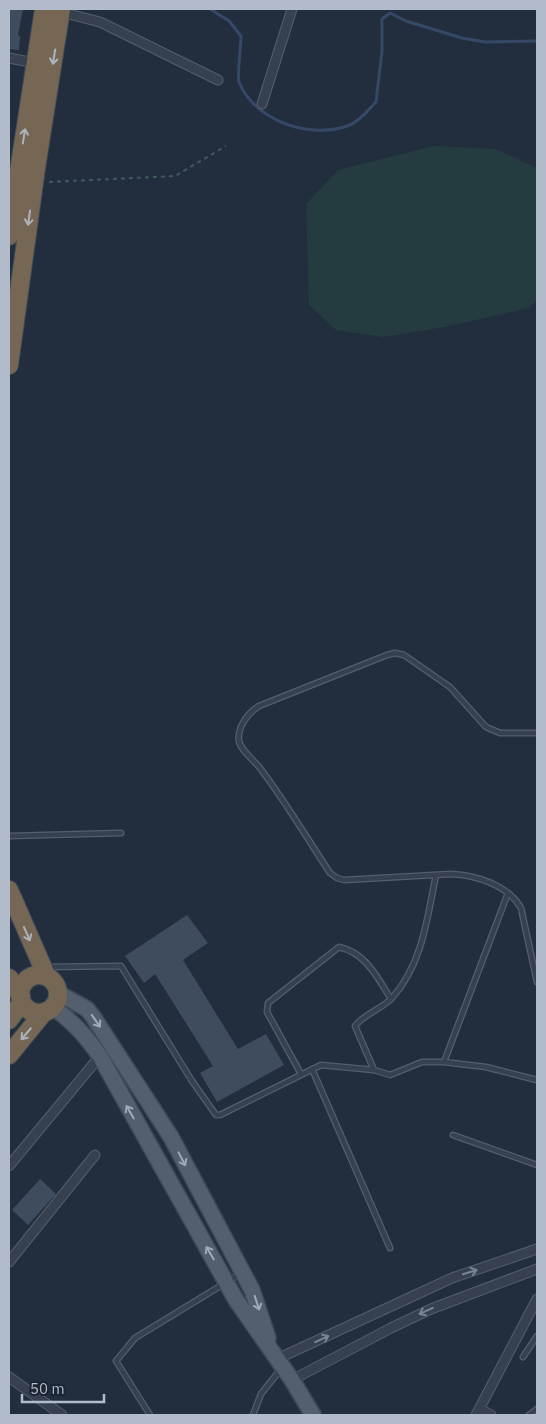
<svg xmlns="http://www.w3.org/2000/svg" width="546" height="1424" font-family="'IBM Plex Sans',sans-serif">
<rect width="100%" height="100%" fill="#222e3e"/>
<path fill="#243c3f" d="M434,146L496,149L537,168V299L530,308L444,327L383,337L336,330L309,305L306,204L338,170Z"/>
<g fill="none" stroke-linecap="round" stroke-linejoin="round">
<path stroke="#354967" stroke-width="3" d="M210,9L229,21L241,36C241,46 237,74 239,82C255,122 312,140 350,125C360,121 369,109 376,102L382,51V19L390,13L406,21L462,38L485,42L537,41"/>
</g>
<path fill="#3e4c5e" d="M9,9H23L18,35L20,36L19,50L9,49Z
M187,915L208,943L183,960L238,1049L266,1034L284,1065L217,1102L200,1073L213,1066L155,974L144,983L125,956Z
M40,1179L56,1194L28,1225L12,1210Z"/>
<g fill="none" stroke-linecap="round" stroke-linejoin="round">
<g stroke="#545e6c" stroke-width="7">
<path id="lane" d="M537,733H500L486,727L450,687L404,655L395,653L387,655L259,706C248,713 237,727 239,741C241,751 254,760 260,768C285,801 307,838 330,873L337,878L344,880L451,874C476,875 508,885 521,908L537,982
M9,836L121,833
M46,967L121,966L192,1081L216,1115H220L321,1065L374,1070L390,1075L422,1062H444L486,1067L537,1080
M444,1062L508,893
M312,1069L390,1248
M374,1070L355,1026C364,1014 382,1009 392,998C423,963 427,918 436,875
M301,1074L267,1012L268,1003L339,947C366,953 377,977 391,999
M453,1135L537,1165
M523,1357L537,1336
M150,1415L116,1361L135,1338L240,1274
M253,1415L261,1394L280,1370
M529,1415L537,1409"/>
</g>
<g stroke="#545e6c" stroke-width="11">
<path id="street" d="M61,12L100,22L218,80
M9,58L35,63
M262,104L292,9
M9,1166L100,1056
M9,1262L95,1155
M277,1359L452,1278L537,1249
M9,1377L62,1415
M292,1380L391,1328L431,1309L537,1269
M480,1409L491,1415
M476,1415L537,1299"/>
</g>
<g stroke="#3f4957" stroke-width="18">
<path id="primary" d="M58,993L87,1009L94,1018L171,1137L252,1290L268,1338
M53,1007C74,1023 85,1035 100,1056L236,1300L292,1380L313,1415"/>
</g>
<g stroke="#414b59" stroke-width="20">
<path id="highway" d="M9,236L44,9
M9,365L36,168L61,9
M9,890L47,977
M20 994a19 19 0 1 1 38 0a19 19 0 1 1-38 0Z
M9,978L21,996
M9,1020L22,1002
M9,1055L44,1012"/>
</g>
<path stroke="#42595c" stroke-width="2" stroke-dasharray="4 4" stroke-linecap="butt" d="M49,182L175,176L226,146"/>
<use href="#lane" stroke="#36404e" stroke-width="4.5"/>
<use href="#street" stroke="#36404e" stroke-width="9"/>
<use href="#primary" stroke="#545f6e" stroke-width="15"/>
<use href="#highway" stroke="#756753" stroke-width="18"/>
</g>
<defs><path id="oneway-shaft" d="M-6 0H5M1.5-3L5.5 0L1.5 3" fill="none" stroke-width="1.6" stroke-linecap="round" stroke-linejoin="round" transform="scale(1.25)"/></defs>
<g stroke="#acb3bd">
<use href="#oneway-shaft" transform="translate(54 57) rotate(99)"/>
<use href="#oneway-shaft" transform="translate(24 136) rotate(-81)"/>
<use href="#oneway-shaft" transform="translate(29 218) rotate(98)"/>
<use href="#oneway-shaft" transform="translate(27 934) rotate(66)"/>
<use href="#oneway-shaft" transform="translate(26 1034) rotate(130)"/>
</g>
<g stroke="#9fa9b7">
<use href="#oneway-shaft" transform="translate(96 1021) rotate(55)"/>
<use href="#oneway-shaft" transform="translate(130 1112) rotate(-120)"/>
<use href="#oneway-shaft" transform="translate(182 1159) rotate(62)"/>
<use href="#oneway-shaft" transform="translate(210 1253) rotate(-120)"/>
<use href="#oneway-shaft" transform="translate(257 1303) rotate(72)"/>
</g>
<g stroke="#7a8492">
<use href="#oneway-shaft" transform="translate(470 1272) rotate(-17)"/>
<use href="#oneway-shaft" transform="translate(426 1311) rotate(155)"/>
<use href="#oneway-shaft" transform="translate(322 1339) rotate(-25)"/>
</g>
<rect width="546" height="1424" fill="none" stroke="#b2bbc9" stroke-width="20"/>
<path d="M22 1394v8h82v-8" fill="none" stroke="#b2bbc9" stroke-width="2.5"/>
<text x="30" y="1394" font-size="15" fill="#b2bbc9" stroke="#1b2533" stroke-width="4" paint-order="stroke">50 m</text>
</svg>
